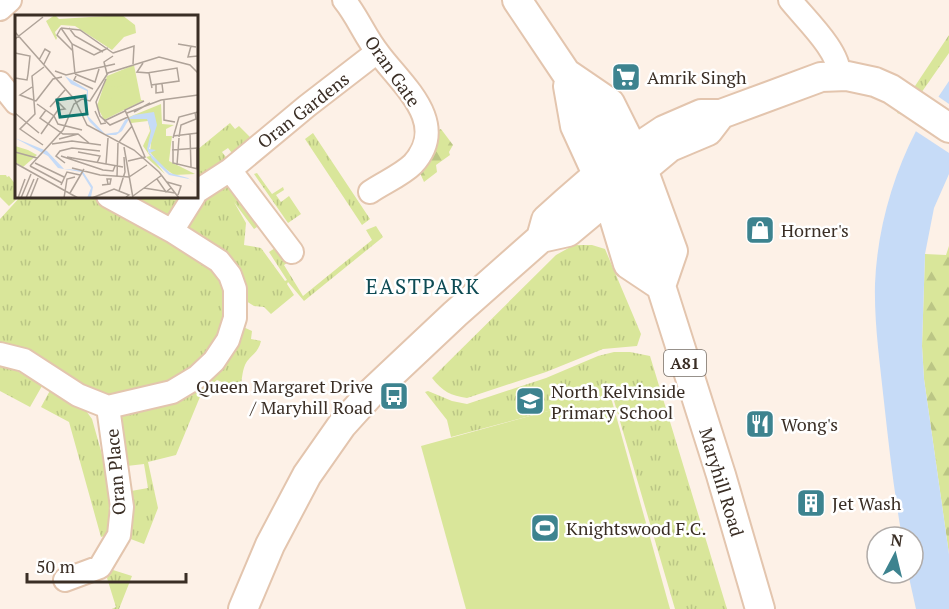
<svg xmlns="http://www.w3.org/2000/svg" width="949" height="609" font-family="'PT Serif',serif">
<defs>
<pattern id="grass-tufts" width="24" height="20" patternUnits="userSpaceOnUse" patternTransform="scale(1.5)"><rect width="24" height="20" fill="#d9e69a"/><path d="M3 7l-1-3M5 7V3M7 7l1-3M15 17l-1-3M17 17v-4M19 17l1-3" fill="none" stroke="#bbc685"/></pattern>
<pattern id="forest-firs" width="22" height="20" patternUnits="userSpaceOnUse" patternTransform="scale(1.5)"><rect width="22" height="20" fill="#d9e69a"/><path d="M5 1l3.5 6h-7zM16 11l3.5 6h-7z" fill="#bbc685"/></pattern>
</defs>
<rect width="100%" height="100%" fill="#fdf1e7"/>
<path fill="url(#grass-tufts)" d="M949,35V53L905,116L897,113Z
M230,123L235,129L239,126L250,137L249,147L235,157L228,148L222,152L229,161L225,186L231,187L263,223L254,229L234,202L246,223L244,245L261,248L285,281L287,280L269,252L278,246L290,261L284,265L303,296L372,240L366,230L376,226L383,237L304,301L288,282L287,284L294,295L271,314L264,307L254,306L246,301L241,326L252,331L251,339L261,341C258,354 249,356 245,365C242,372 242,381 240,389L217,380L202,392L176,455L148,462L158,508L144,544L128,538L133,517L131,491L148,488L144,464L127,466L106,401L0,351V219L21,196H196L197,150Z
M313,133L370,219L362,225L305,139Z
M257,173L272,194L283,187L284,190L276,195L281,202L289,196L301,214L288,223L254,174Z
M0,175H6L7,177L9,176L16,185V196L19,197L9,206L0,197Z
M574,245H592L605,249L641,334L637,346L603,349L546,372L467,398C451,396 442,391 432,378L556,255Z
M614,352H630L650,356L727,609H675L612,394L451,437L447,420L425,392L428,391L452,401L467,404L546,378L598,356Z
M0,367L14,369L42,386L30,407L0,391Z
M53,385L81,404L92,419L112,490L109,535L101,537L69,422L41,407Z
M113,570L132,576L119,609H112L116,607L107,578Z"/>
<path fill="url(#forest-firs)" d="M441,129L453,145L449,152L450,155L436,165L437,172L424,182L420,173C432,161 434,147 436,131Z
M949,246V554L924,379L922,346L925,254L946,255Z"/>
<path fill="#d9e69a" d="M610,394L670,609H466L421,446Z"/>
<path fill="#c6dbf7" d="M949,81V174L934,208L925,254L922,346L924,379L949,554V609H916L908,573H913V537H902C894,492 889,447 884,402C880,363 874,323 875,284C877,232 892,177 916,131C926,114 938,98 949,81Z"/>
<path fill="#fdf1e7" d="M936,95L949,104V153L914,130Z"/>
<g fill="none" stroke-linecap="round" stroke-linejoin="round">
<g stroke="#e3c5ae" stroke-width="26">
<path id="minor" d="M344,0C358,17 365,37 379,54C403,86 450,123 413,164C402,175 383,183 370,192
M790,0C805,19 840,51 839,75
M0,9L10,0
M0,83L16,103
M230,170L292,252
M196,192L230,170L307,106L377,52
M172,231L194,196
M0,354L24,360L78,395L108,407L172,392L197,377L214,361L228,340L235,318V289L230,275L219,261L172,231L108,196
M65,580L100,567L119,535L122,507L108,407"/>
</g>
<g stroke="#e3c5ae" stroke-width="32">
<path id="major" d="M517,0L566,73L610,103L643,169L673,251L661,286
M566,73L592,114L626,184L661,286L721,475L760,609
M568,86L575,126L608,198L628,264L661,286
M541,238L546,220L566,202L598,174L664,130L701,114H721L821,77L847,76L875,82L891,89L949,128
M243,609L270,545L307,475L342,425L370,394L455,314L541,238L568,232L670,147L708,131L721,114"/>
</g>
<use href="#minor" stroke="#fff" stroke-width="22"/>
<use href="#major" stroke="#fff" stroke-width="28"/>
</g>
<defs>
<g id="supermarket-square" transform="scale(1.5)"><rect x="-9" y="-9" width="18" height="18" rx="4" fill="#3d838f" stroke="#fff"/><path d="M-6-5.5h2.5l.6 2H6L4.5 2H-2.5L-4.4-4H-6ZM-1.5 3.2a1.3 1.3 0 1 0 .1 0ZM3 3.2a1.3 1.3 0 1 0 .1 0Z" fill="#fff"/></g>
<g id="shop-square" transform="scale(1.5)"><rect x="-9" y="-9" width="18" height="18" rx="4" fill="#3d838f" stroke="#fff"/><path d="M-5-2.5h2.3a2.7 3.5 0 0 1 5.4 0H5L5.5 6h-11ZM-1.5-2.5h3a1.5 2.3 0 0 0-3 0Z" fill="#fff"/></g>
<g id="bus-square" transform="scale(1.5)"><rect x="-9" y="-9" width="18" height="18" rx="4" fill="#3d838f" stroke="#fff"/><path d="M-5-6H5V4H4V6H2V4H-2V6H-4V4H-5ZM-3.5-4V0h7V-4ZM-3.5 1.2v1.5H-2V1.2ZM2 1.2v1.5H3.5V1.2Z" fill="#fff"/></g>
<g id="school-square" transform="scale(1.5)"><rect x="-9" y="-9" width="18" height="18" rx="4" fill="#3d838f" stroke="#fff"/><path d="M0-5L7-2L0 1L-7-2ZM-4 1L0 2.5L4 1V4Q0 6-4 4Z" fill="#fff"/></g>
<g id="restaurant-square" transform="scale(1.5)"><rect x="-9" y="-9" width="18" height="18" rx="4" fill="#3d838f" stroke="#fff"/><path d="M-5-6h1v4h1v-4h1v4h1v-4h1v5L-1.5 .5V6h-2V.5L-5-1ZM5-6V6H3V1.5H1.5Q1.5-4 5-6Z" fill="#fff"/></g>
<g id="building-square" transform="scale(1.5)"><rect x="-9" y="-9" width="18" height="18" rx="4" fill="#3d838f" stroke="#fff"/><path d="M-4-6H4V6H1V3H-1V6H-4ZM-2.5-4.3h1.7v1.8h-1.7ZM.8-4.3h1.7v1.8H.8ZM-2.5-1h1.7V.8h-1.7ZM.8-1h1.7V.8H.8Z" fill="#fff"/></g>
<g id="stadium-square" transform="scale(1.5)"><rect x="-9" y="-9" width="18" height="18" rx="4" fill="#3d838f" stroke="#fff"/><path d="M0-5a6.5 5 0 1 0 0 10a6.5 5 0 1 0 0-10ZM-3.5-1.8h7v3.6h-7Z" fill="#fff"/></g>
</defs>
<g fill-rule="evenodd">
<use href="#supermarket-square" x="626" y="77"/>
<use href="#shop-square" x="760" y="230"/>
<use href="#bus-square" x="394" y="396"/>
<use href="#school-square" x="530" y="401"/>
<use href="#restaurant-square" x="760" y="424"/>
<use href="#building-square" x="811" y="503"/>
<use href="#stadium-square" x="545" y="528"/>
</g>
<g text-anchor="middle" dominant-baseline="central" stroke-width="5" stroke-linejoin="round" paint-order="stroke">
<rect fill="#fff" stroke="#756d66" stroke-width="1.5" x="664" y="350" width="42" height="26" rx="4.5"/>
<g font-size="16" font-weight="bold" fill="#3a2e25">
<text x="685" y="363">A81</text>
</g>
<g font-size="18" fill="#3a2e25" stroke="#fff">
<text transform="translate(393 71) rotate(55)">Oran Gate</text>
<text transform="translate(303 110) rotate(-38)">Oran Gardens</text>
<text transform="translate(115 472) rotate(-95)">Oran Place</text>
<text transform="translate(722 482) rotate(73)">Maryhill Road</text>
</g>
<g font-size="18" fill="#3a2e25" stroke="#fff" text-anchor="start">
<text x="647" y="77">Amrik Singh</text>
<text x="781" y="230">Horner's</text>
<text x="373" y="386" text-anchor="end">Queen Margaret Drive<tspan x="373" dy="21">/ Maryhill Road</tspan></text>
<text x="551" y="391">North Kelvinside<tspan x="551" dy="21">Primary School</tspan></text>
<text x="781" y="424">Wong's</text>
<text x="832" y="503">Jet Wash</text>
<text x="566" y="528">Knightswood F.C.</text>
</g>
<g font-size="21" letter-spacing="1.5" fill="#0e4b54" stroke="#fff">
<text x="423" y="286">EASTPARK</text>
</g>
</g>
<g transform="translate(15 15)">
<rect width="183" height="183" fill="#fdf1e7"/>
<path d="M40,0L44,4L107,0L120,10L121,18L109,22L97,35L60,11L46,10L40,17L42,23L41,25L31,6ZM119,50L126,85H129L89,105L82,91L92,61ZM146,89L147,109L159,110L151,114V121H157L154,146L180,159L159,160L145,150L135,137L137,119L133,137L150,159L131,142L135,141L128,131L135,116L133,106L116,108L114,102Z" fill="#d9e69a"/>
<path d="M112,59L119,66L102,72L106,78L94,86L97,93L89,99L87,87L99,82L102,76L96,72L100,71L97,66Z" fill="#d9e69a"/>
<path d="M0,131L13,135L22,140L8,152L0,147Z" fill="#d9e69a"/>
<path d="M50,61L73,75V101L90,119L103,117L110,105L119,100L139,97L142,110L134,134L141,135L135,138L155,158L173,163L183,171L174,164L154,160L137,144L132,134L136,116L132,104H114L107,116L101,120H92L84,116L74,106L70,96L72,76L56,69ZM0,123L32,136L49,154L67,155L78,172L76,182L72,183L76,173L66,157L43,153L33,141Z" fill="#c6dbf7"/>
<path fill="none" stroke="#afa399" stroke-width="1.5" d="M46,13L57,29L79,40L93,33M46,13L65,15L98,38M46,13L42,20L57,35M54,13L60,21L88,37M0,17L60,85L72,110L119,135L144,157L164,183M0,24L28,2M57,29L60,59M163,29L181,32M176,31L173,42L183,41M0,38L15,41L13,59M98,38L119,31L118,49M24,45L30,34L35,37L29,49M128,48L122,57L134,58L137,73M40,56L51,60L100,49M132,58L162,53L164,66L136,70M60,59L80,67L84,54M92,59L89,47L98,41M61,61L59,65L78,74M0,63L12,65L13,59M91,64L81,87L85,101L95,110L113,102M141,69V78L148,77L147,69M17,72L5,80L21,86M149,84V105L160,107M21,86L38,64L47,62M22,89L39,101L43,109L67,115M35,92L50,75M31,95L25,103L48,119H63L74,128M80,96L86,109L91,108M119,97L135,88M0,98L24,118M112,98L146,85L183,80M89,106L110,96M26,119L43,95L50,94L42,86M175,119L176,152M158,121L183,118M164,122L166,110L181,104L180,97M158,123L164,102L183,97M44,124L63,119M158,126V148L183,154M104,127L117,111M37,129L57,126L86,130M28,130L5,114L20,99L17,61L29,52M109,132L118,183M157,135L183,133M0,137L22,143M63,137L85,141L82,148M46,141L88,155L98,156L100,151M52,142L108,152M113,146L130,142L110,95L129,86M0,148L63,183M20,148L49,162M50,148L41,141L45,136L57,133L85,136M91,149L93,123M162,150L164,123M15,151L47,168M15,151L48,115L59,89L67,84L75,86L93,58L144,42L175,50L183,58M57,153L85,160L114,162L132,150M182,153V133M102,162L103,128M142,164L151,177L156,173M152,167L166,171L163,180M46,170L52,157L65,160M87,170L95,169L96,164H92L93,169M129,173L160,178M104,176L110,157L109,142M55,178L69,154M118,181L147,160M3,183L10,164M6,183L16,159M11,183L19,164M15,183L23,163M49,183L52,164L60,162M77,183L99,174L114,180L111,182"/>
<path fill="#0f766e" fill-opacity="0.15" stroke="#0f766e" stroke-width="3" d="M70,81L72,99L45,102L42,85Z"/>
<rect width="183" height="183" fill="none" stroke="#3a2e25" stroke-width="3"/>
</g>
<g transform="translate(895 555) rotate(7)"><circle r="28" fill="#ffffff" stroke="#b0aba8" stroke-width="1.5"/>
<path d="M0-4.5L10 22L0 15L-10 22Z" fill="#3d838f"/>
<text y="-9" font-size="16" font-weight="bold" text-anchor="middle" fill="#3a2e25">N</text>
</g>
<path d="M27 573v9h159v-9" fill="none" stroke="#3a2e25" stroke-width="3"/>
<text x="36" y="573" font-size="18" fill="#3a2e25" stroke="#ffffff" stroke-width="4.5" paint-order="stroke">50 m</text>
</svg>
